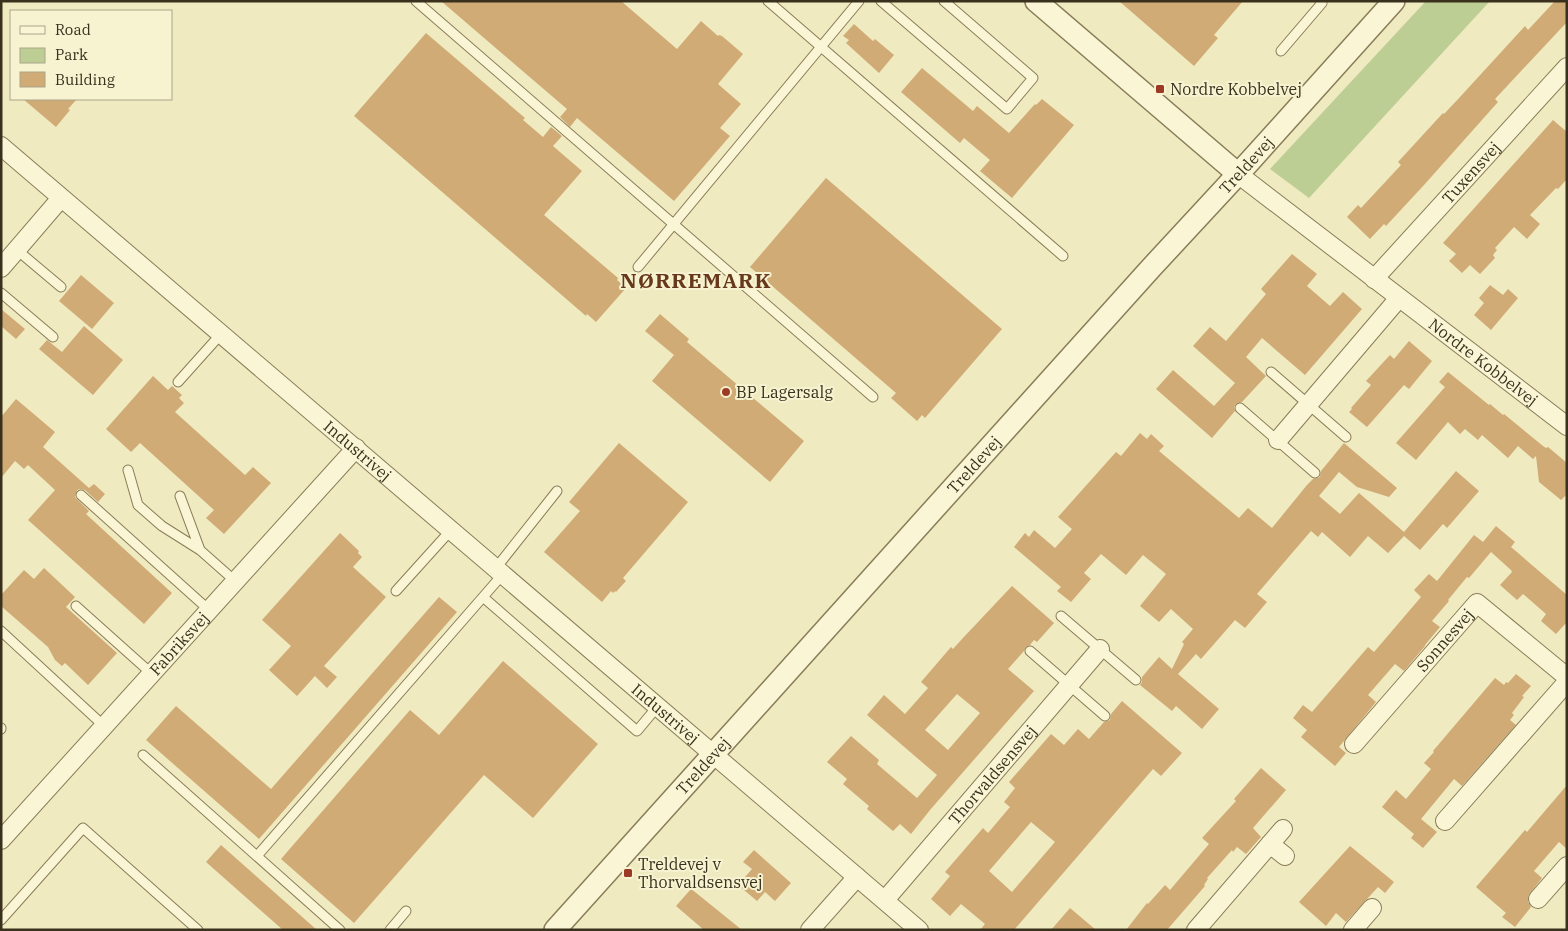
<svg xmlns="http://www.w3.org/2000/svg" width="1568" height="931" font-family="'IBM Plex Serif',serif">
<rect width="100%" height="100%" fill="#f0eac1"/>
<path fill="#bdce95" d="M1426,1H1490L1309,198L1270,169Z"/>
<path fill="#d0ab75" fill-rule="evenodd" d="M441,1H621L677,49L701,21L718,36L719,35L722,36L743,54L718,84L741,104L720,128L730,136L674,201L577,118L570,127L560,117L567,109Z
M1119,1H1243L1214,35L1218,38L1194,66Z
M1555,1H1567V22L1495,99L1498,102L1424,185L1386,226L1384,224L1370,239L1347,217L1358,205L1361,208L1401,165L1398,162L1443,113L1444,114L1460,97L1525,26L1528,30Z
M854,24L873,41L875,39L894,55L879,73L846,43L849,40L843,36Z
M426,33L525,118L523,120L543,137L551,127L562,136L553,146L582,171L544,215L618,278L617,280L626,288L596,322L587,314L586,316L354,116Z
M922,68L973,111L977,106L1009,133L1035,104L1036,105L1042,99L1074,125L1012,198L980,171L990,160L964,138L960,143L901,92Z
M23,99H77L68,109L70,110L56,127Z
M1553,120L1567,132V179L1558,189L1556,188L1530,215L1540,224L1527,239L1514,227L1495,248L1497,250L1493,255L1495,258L1480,274L1470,265L1462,273L1449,261L1456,254L1443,243Z
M826,178L1002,329L925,418L922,415L917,421L891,398L896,393L750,267Z
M1292,254L1317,274L1307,286L1330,306L1343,292L1362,309L1305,375L1262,338L1246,357L1266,376L1242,402L1236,404L1234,407L1235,411L1212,438L1156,389L1173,370L1214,406L1235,383L1193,346L1210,327L1226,341L1266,294L1261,289Z
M81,275L114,303L92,329L59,301Z
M1490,285L1503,295L1508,289L1518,298L1491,330L1474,315L1484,303L1479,298Z
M1,309L25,329L16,339L1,326Z
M660,314L689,339L687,342L804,441L770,482L652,381L674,355L645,331Z
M84,326L123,360L93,395L39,349L47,340L62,352Z
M1409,341L1432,361L1409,389L1404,385L1367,427L1349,412L1352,409L1351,408L1371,385L1366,381L1390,355L1394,359Z
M1448,372L1489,405L1490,404L1503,415L1504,414L1543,446L1546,448L1548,447L1567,463V494L1561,500L1539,482L1536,456L1533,459L1518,446L1508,458L1482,435L1478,440L1465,429L1460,434L1448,422L1416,460L1396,443L1445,387L1439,382Z
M153,376L168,390L172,386L182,395L179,398L184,403L175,412L245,475L253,467L271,483L224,534L206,518L214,510L140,443L131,452L106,429Z
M16,399L55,432L43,447L89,488L94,484L105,494L98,502L85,490L80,489L77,490L75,497L89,511L86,514L172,593L144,624L28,520L55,490L28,465L24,469L15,461L1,478V417Z
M1140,433L1147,439L1151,434L1164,446L1159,451L1239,518L1248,508L1272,528L1307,485L1313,479L1320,477L1321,471L1344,443L1397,488L1389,497L1357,487L1339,472L1319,496L1340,514L1359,493L1404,532L1456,471L1479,491L1447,528L1443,524L1420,550L1404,536L1388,553L1368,536L1350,557L1322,532L1318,537L1311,531L1257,594L1267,602L1245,628L1235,620L1201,659L1196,654L1178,674L1219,709L1202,729L1176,706L1172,711L1140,685L1142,682V677L1159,657L1172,669L1184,644L1182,642L1193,629L1171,609L1159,622L1140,606L1166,574L1143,555L1126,575L1101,554L1084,573L1091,579L1071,602L1057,591L1061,587L1014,547L1025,533L1029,537L1034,530L1055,548L1072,529L1058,517L1116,452L1121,456Z
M619,443L688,502L623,578L626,581L616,592L615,591L613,593L611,591L602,602L544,552L580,511L569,502Z
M1496,526L1515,542L1511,547L1567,595V622L1556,634L1541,621L1546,614L1523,594L1517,600L1500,585L1512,572L1511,570L1491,552L1469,578L1467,577L1448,600L1449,601L1432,621L1440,627L1425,645V646L1404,671L1395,664L1368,695L1376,702L1339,747L1346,753L1335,766L1301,737L1307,730L1293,718L1303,705L1312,712L1368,647L1374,652L1421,597L1414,590L1429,574L1437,581L1474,535L1483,542Z
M340,533L359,551L358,553L362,557L353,567L386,597L324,666L337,677L327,688L315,676L297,696L269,670L291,646L262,620Z
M44,568L75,597L66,607L117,653L88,685L65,663L62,666L55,660L48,647L1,606V595L24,570L34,579Z
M1012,586L1054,623L1037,642L1034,640L1030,645L1026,647L1024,651L1008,669L1034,691L930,810L911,834L900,824L893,831L867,809L869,806L843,784L847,779L827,762L851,736L879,760L877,764L917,798L937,775L867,715L884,695L905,714L928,688L921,682L951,647L953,649L962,639ZM957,694L980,713L948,750L925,730Z
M439,597L457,612L259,839L146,740L176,706L271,789Z
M503,661L598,744L533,818L484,775L354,923L281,859L410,710L439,735Z
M1516,674L1531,686L1522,696L1524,697L1512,713L1514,715L1510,720L1516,725L1462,786L1454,779L1421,819L1437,832L1423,848L1411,838L1414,834L1382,807L1396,790L1406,799L1431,769L1424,763L1434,752L1433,751L1495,678L1504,685L1506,682L1508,683Z
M1122,701L1182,753L1161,776L1153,769L1014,930H980L985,924L961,904L950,916L931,899L950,876L945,872L983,828L988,833L1010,807L1004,802L1015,788L1009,782L1051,734L1064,745L1078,729L1089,739L1104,722L1110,720L1111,714ZM1031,822L1055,842L1012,892L989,871Z
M1261,768L1286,790L1253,828L1261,837L1246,854L1237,847L1233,852L1232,850L1207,878L1208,879L1204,885L1205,886L1167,930H1126L1147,903L1148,904L1165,885L1170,890L1209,844L1202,838L1236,801L1234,799Z
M1567,785V849L1559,842L1534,871L1542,878L1528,896V902L1531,907L1515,927L1502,917L1506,913L1476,887L1525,830L1527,832Z
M221,845L317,930H283L206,862Z
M1350,846L1394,882L1385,893L1378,887L1346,922L1336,913L1326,926L1299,902Z
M754,850L791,883L775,901L765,892L757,901L738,885L752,869L743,862Z
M691,889L695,892L742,930H704L676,906Z
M1070,908L1096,930H1051Z"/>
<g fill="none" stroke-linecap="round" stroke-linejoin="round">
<g stroke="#8a7c58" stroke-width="11">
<path id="service" d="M416,1L873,397
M768,1L1063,256
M881,1L1007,109L1033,78L944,1
M1281,51L1322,3L1320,1
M17,250L61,287
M638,267L859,1
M1,293L53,337
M1271,372L1346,437
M178,382L221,334
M1240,408L1315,473
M128,470L138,505L162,526L200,550L180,496
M81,495L209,610
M200,550L235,581
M496,568L557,491
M503,574L483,597L637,731L657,707
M396,591L451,530
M76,606L152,674
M1061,616L1136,680
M1,631L104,726
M1030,651L1105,716
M1,728V729
M143,755L340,930
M257,856L483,597
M1,920L83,828L198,930
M390,930L406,911"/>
</g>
<g stroke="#8a7c58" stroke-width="20">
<g id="minor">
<path id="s1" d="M1,146L919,930"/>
<path id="s2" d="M1238,174L1567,426"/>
<path d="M1,268L61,198"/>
<path id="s3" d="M1374,279L1567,67"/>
<path d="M1278,440L1399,298"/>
<path id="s4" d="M1354,744L1477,603L1567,677"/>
<path d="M1445,821L1567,682"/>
<path id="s5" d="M1,840L356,448"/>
<path d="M1270,844L1285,856"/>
<path d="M1538,899L1567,866"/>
<path id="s6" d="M885,900L1100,649"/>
<path d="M810,930L857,877"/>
<path d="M1196,930L1283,829"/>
<path d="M1353,930L1372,908"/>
</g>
</g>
<g stroke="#8a7c58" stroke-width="24">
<g id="tertiary">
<path d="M1036,1L1238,174"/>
<path id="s7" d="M555,930L1151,268L1251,160L1394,1"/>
</g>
</g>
<use href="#service" stroke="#faf6d5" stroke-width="9"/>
<use href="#minor" stroke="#faf6d5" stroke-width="18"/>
<use href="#tertiary" stroke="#faf6d5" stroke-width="21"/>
</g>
<g fill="#9c3a25" stroke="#f7f3d1" stroke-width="2">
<rect x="1155" y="84" width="10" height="10" rx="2.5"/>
<circle cx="726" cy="392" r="5"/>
<rect x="623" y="868" width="10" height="10" rx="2.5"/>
</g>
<g text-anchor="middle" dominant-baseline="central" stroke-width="4" stroke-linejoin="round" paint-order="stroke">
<g font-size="16" fill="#39301d" stroke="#f7f3d1" text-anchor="start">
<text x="1170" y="89">Nordre Kobbelvej</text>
<text x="736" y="392">BP Lagersalg</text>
<text x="638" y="864">Treldevej v<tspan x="638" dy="18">Thorvaldsensvej</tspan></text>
</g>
<g font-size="16" fill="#39301d" stroke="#f7f3d1">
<text stroke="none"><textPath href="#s7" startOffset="1031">Treldevej</textPath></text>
<text stroke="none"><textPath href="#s3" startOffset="144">Tuxensvej</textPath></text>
<text stroke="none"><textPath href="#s2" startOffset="309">Nordre Kobbelvej</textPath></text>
<text stroke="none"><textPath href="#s1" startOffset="469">Industrivej</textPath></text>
<text stroke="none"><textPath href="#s7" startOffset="626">Treldevej</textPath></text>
<text stroke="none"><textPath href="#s4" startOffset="138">Sonnesvej</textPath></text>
<text stroke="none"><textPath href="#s5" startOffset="265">Fabriksvej</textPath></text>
<text stroke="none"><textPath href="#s1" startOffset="874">Industrivej</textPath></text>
<text stroke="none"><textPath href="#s7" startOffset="221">Treldevej</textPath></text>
<text stroke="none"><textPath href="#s6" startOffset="165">Thorvaldsensvej</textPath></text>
</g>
<g font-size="21" font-weight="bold" letter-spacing="1" fill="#68381a" stroke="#f7f3d1">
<text x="696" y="280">NØRREMARK</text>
</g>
</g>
<rect width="1568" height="931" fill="none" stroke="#39301d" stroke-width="5"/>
<rect x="10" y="10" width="162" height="90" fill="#f7f3d1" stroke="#aba589"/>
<rect x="20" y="26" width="25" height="8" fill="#faf6d5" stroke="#aba589"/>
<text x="55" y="35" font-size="15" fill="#39301d">Road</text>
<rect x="20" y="48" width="25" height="15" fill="#bdce95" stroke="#aba589"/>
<text x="55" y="60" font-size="15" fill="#39301d">Park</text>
<rect x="20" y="72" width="25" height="15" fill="#d0ab75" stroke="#aba589"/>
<text x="55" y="85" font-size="15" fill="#39301d">Building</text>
</svg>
